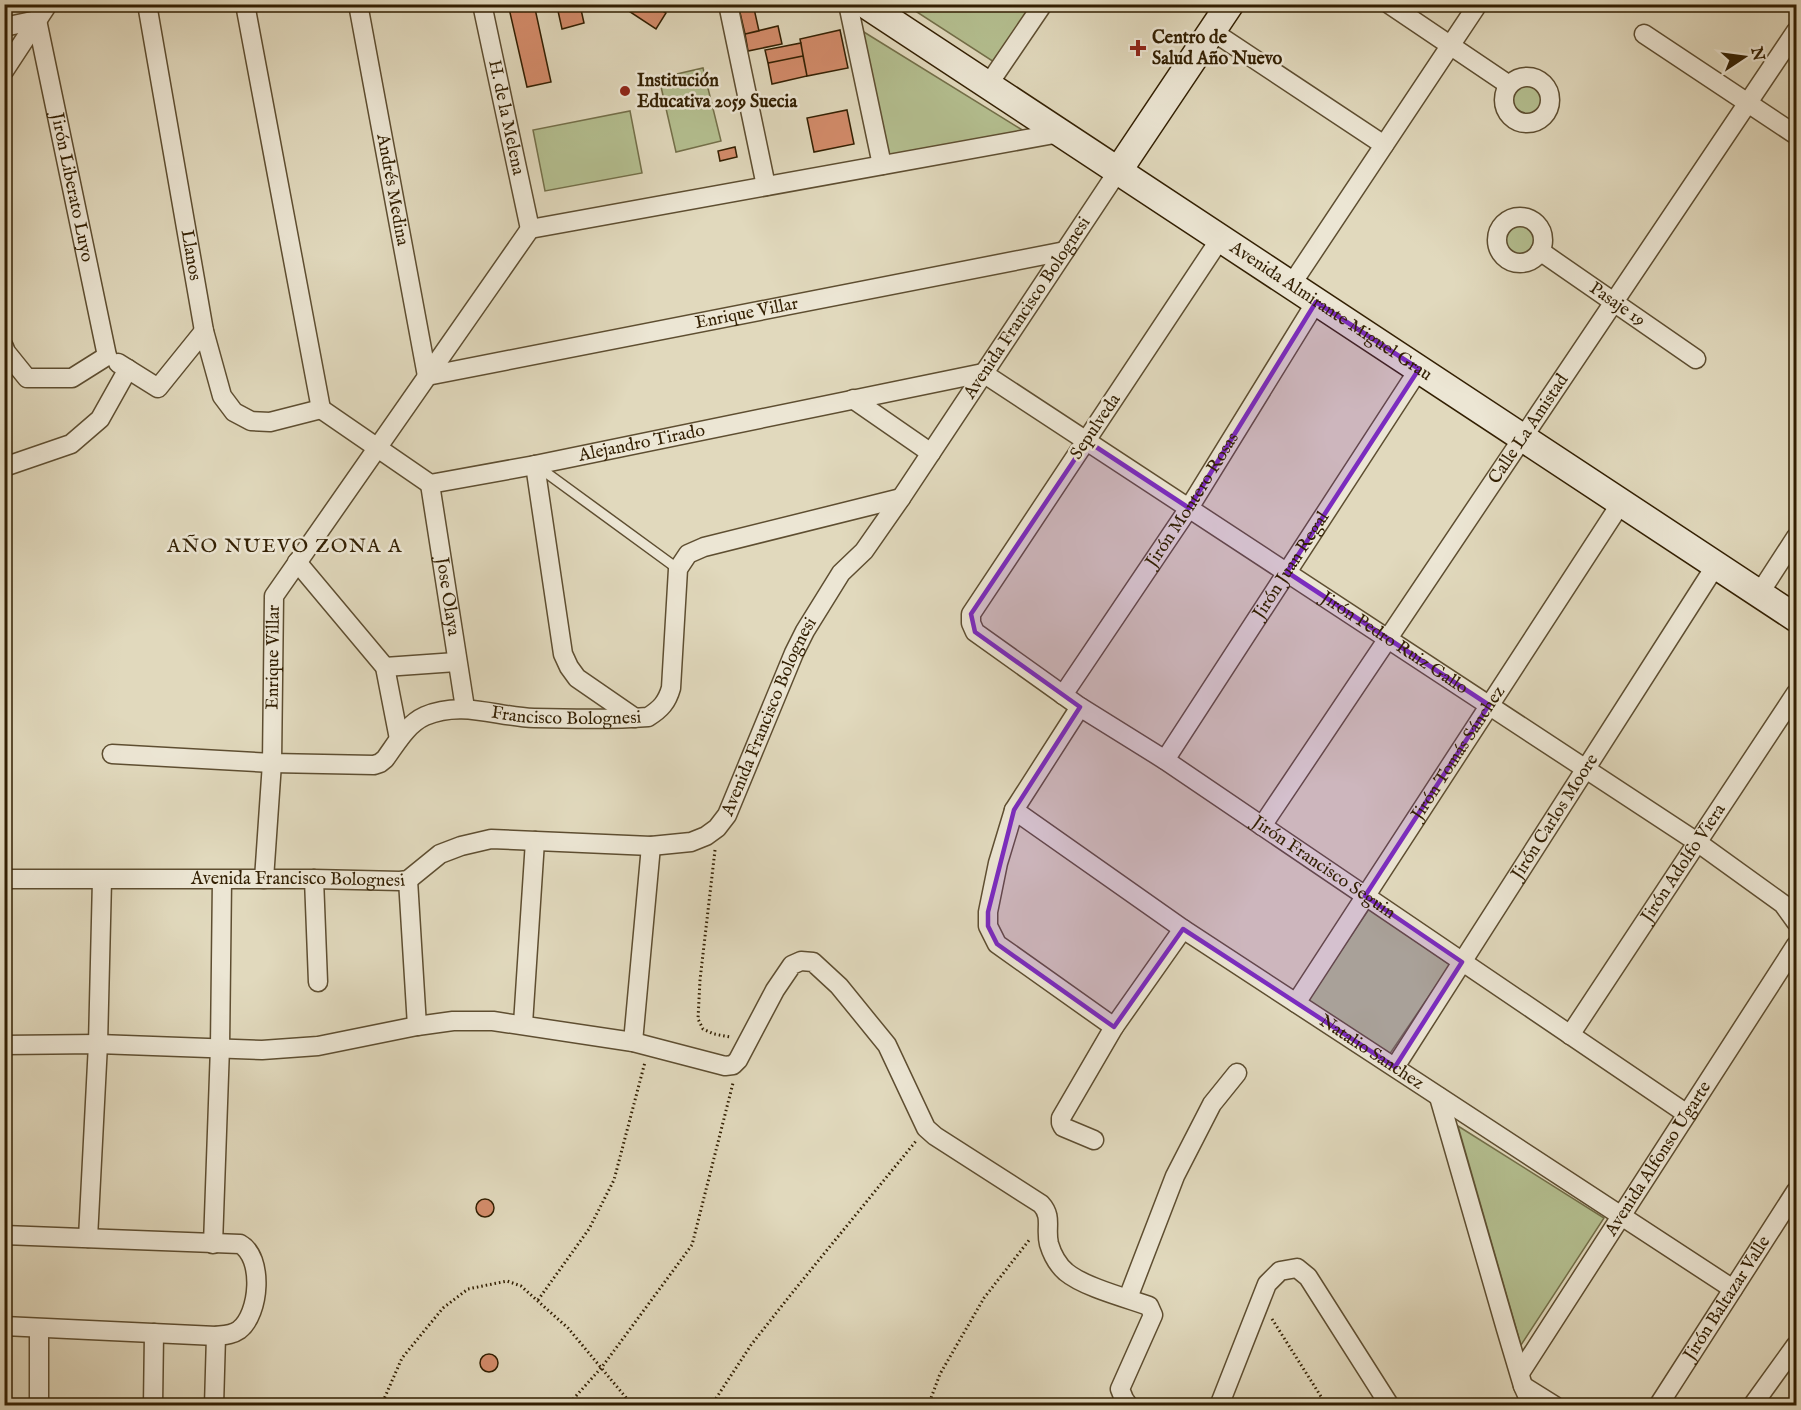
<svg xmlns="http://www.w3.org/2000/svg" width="1801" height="1410" font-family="'IM FELL English',serif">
<rect width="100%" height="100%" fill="#e1d9bd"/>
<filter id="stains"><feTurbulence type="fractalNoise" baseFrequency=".00333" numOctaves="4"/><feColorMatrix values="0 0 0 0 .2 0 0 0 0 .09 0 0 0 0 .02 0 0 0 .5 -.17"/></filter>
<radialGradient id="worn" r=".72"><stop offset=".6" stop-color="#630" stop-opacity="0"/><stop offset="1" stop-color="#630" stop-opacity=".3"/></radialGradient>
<path fill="#b4bf90" stroke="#736f49" stroke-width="1.5" d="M906,5H1033L994,62Z
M859,29L1024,131L888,157Z
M703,68L721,141L676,152L659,78Z
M1510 100a17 17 0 1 1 34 0a17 17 0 1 1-34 0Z
M630,111L642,173L545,191L533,130Z
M1506 240a14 14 0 1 1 28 0a14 14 0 1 1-28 0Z
M1369,909L1450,965L1389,1055L1308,1000Z
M1458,1126L1604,1218L1521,1345Z"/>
<path fill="#d48c6b" stroke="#321f02" stroke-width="1.5" d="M508,4H534L551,82L527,87Z
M618,4H660L658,8L666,13L656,29Z
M738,4H753L759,31L745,34Z
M580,5L584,23L562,29L558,11Z
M778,26L782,44L748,51L745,34Z
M840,30L848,68L807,76L800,39Z
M801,43L803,56L768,63L765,50Z
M803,56L807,76L772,84L768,63Z
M847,110L854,144L814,152L807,118Z
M735,147L737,157L720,161L718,151Z
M476 1208a9 9 0 1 1 18 0a9 9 0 1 1-18 0Z
M480 1363a9 9 0 1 1 18 0a9 9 0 1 1-18 0Z"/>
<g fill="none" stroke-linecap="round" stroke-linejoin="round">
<g stroke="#5e4e31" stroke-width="12">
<path id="lane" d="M537,466L678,569"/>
</g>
<g stroke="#5e4e31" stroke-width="21">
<g id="street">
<path id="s1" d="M147,4L204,331L222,396L234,412L251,421L270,422L321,409"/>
<path d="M245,4L321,409"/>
<path id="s2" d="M358,4L427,376L1065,251"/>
<path id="s3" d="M482,4L530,229"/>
<path d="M728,4L766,186"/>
<path d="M848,4L882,165"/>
<path d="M1389,4L1509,85"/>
<path id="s4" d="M37,20L107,356"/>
<path d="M4,27L37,20"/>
<path d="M1212,31L1384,145"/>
<path d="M1644,34L1796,135"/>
<path d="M4,71L48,4"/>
<circle cx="1527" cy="100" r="23"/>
<path d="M988,85L1043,4"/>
<circle cx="1520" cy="240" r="23"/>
<path d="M530,229L1060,133"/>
<path id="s5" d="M1220,239L971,614V623L975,632L1080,707L1165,760L1687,1114"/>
<path id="s6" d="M1540,251L1696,359"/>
<path d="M1291,285L1478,4"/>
<path d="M4,347L6,352L27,378H72L107,356"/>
<path d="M118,363L158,388L204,331"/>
<path id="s7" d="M983,373L1697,842L1783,904L1796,922"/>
<path d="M853,399L931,453"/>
<path id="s8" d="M321,409L430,484L535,465L983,373"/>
<path d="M535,465L563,654L569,667L577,678L635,718"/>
<path d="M4,467L71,444L100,419L128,369"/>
<path id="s9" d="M430,484L465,708"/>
<path d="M297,562L385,667L399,739"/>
<path d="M1759,594L1796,537"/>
<path d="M385,667L456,662"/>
<path id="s10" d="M1063,695L1189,508L1316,302"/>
<path d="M1080,707L1014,810L998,863L988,912V926L997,944L1114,1027"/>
<path id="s11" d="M112,754L272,763L374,765L380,763L385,759C396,744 407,724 425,716C462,700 497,717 534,718C571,719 611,720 648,717C661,709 667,702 671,688L678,569L688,554L704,547L901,498"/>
<path id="s12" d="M1165,760L1419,369"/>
<path id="s13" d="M1014,810L1183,929L1733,1289"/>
<path id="s14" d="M1262,826L1796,31"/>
<path id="s15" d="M4,879H314L400,881L408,880L440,854L461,846L491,839L651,846L691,842L706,836L717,828L727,815L794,653L805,631L841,573L864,551L901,498L1118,171"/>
<path id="s16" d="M264,879L272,763L274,596L530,229"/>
<path d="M314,879L318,982"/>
<path d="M408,880L417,1026"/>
<path id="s17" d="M1296,1003L1621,503"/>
<path d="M523,1024L535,841"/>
<path id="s18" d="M1570,1035L1796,693"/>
<path d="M633,1042L651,846"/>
<path d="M4,1045L98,1044L262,1050L318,1046L417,1026L453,1021H493L633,1042L725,1066L733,1065L738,1060L775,990L792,965L801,961L813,962L839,986L887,1045L926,1128L935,1136L1041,1204C1053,1217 1045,1228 1049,1244C1052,1254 1058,1265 1066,1272C1084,1287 1126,1298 1149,1306L1153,1315L1120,1389L1124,1399L1129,1406"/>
<path id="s19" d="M1395,1067L1716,565"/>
<path d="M1439,1097L1506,1329L1523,1386L1532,1406"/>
<path d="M1094,1140L1063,1127L1061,1123V1118L1114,1027L1183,929"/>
<path d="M4,1235L240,1244C264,1257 260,1314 239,1330C232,1335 224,1335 216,1336L4,1326"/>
<path d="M88,1238L98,1044L102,880"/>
<path d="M213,1244L220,1047L222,880"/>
<path d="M1128,1298L1175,1176L1212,1104L1237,1073"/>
<path d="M39,1329V1406"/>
<path id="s20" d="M1520,1373L1796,945"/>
<path d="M1523,1386L1555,1406"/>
<path d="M153,1406L154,1333"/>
<path d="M214,1406L216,1336"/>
<path d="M1219,1406L1267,1284L1280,1271L1297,1268L1308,1277L1390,1406"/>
<path id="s21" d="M1658,1406L1796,1191"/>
<path d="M1752,1406L1796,1345"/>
</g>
</g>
<g stroke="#321f02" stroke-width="30">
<g id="secondary">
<path id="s22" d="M865,4L1796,618"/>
<path d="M1118,171L1230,4"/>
</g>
</g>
<path stroke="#321f02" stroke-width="3" stroke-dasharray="1.5 3" stroke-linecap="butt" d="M715,850L700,980L698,1019L703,1029L714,1034L730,1037
M538,1300L589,1229L614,1180L645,1062
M1272,1319L1327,1406
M1779,1399L1786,1406
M381,1406L402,1358L443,1308L468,1289L507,1281L521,1286L568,1328L633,1406
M567,1406L602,1367L692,1245L733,1083
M711,1406L751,1345L792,1293L916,1141
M928,1406L940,1374L984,1298L1030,1239"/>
<use href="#lane" stroke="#ece6d4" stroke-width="9"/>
<use href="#street" stroke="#ece6d4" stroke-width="18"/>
<use href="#secondary" stroke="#ece6d4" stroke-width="27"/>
</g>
<path fill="#7b2cbf" fill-opacity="0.2" stroke="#7b2cbf" stroke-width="4.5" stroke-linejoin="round" d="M1316,302L1419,369L1287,572L1489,705L1365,896L1462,962L1395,1067L1183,929L1114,1027L997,944L988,926V912L1014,810L1080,707L975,632L971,614L1087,441L1189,508Z"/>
<g fill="#8f2418" stroke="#ece6d4" stroke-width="2">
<path d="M1135 39h6v6h6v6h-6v6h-6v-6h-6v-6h6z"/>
<circle cx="625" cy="91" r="6"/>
</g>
<g text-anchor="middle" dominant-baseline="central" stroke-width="5" stroke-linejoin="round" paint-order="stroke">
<g font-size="18" font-weight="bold" fill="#321f02" stroke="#ece6d4" text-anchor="start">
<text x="1152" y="38">Centro de<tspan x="1152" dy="21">Salud Año Nuevo</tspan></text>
<text x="637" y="81">Institución<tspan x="637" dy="21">Educativa 2059 Suecia</tspan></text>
</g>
<g font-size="18" fill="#321f02" stroke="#ece6d4">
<text stroke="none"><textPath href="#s3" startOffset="116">H. de la Melena</textPath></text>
<text stroke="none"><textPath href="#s4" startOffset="171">Jirón Liberato Luyo</textPath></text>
<text stroke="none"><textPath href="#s2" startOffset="189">Andrés Medina</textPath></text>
<text stroke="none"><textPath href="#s1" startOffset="255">Llanos</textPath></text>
<text stroke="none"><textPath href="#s6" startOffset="94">Pasaje 19</textPath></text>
<text stroke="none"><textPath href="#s15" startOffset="1338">Avenida Francisco Bolognesi</textPath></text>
<text stroke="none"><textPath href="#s22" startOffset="558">Avenida Almirante Miguel Grau</textPath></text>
<text stroke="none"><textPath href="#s2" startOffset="704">Enrique Villar</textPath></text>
<text transform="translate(1096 427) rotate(-56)">Sepulveda</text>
<text stroke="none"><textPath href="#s14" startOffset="478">Calle La Amistad</textPath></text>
<text stroke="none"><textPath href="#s8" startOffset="348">Alejandro Tirado</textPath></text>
<text stroke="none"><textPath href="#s10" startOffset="234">Jirón Montero Rosas</textPath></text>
<text stroke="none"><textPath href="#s12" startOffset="232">Jirón Juan Regal</textPath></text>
<text stroke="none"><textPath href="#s9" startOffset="114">Jose Olaya</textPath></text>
<text stroke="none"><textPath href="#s7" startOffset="492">Jirón Pedro Ruiz Gallo</textPath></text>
<text stroke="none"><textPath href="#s16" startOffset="222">Enrique Villar</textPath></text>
<text stroke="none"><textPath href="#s11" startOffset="477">Francisco Bolognesi</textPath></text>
<text stroke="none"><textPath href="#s15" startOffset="852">Avenida Francisco Bolognesi</textPath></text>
<text stroke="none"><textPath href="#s17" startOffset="298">Jirón Tomás Sánchez</textPath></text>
<text stroke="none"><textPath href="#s19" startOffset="297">Jirón Carlos Moore</textPath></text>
<text stroke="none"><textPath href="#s18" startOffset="206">Jirón Adolfo Viera</textPath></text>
<text stroke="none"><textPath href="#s5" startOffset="890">Jirón Francisco Seguin</textPath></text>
<text stroke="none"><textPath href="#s15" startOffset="294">Avenida Francisco Bolognesi</textPath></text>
<text stroke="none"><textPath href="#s13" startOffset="432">Natalio Sanchez</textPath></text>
<text stroke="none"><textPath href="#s20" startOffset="255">Avenida Alfonso Ugarte</textPath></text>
<text stroke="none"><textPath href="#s21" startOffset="128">Jirón Baltazar Valle</textPath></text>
</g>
<g font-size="20" letter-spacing="1.5" fill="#321f02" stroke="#ece6d4">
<text x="285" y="546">AÑO NUEVO ZONA A</text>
</g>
</g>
<rect width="1801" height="1410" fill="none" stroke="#e1d9bd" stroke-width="24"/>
<rect x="6" y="6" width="1789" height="1398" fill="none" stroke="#321f02" stroke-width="3"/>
<rect x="12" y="12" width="1777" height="1386" fill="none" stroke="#321f02" stroke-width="1.5"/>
<g transform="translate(1744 57) rotate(77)" stroke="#ece6d4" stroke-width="4.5" paint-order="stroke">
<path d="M0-4.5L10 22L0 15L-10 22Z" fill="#321f02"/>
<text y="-9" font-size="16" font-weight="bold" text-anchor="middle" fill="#321f02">N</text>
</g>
<rect width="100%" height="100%" filter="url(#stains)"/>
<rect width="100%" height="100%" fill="url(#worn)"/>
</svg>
